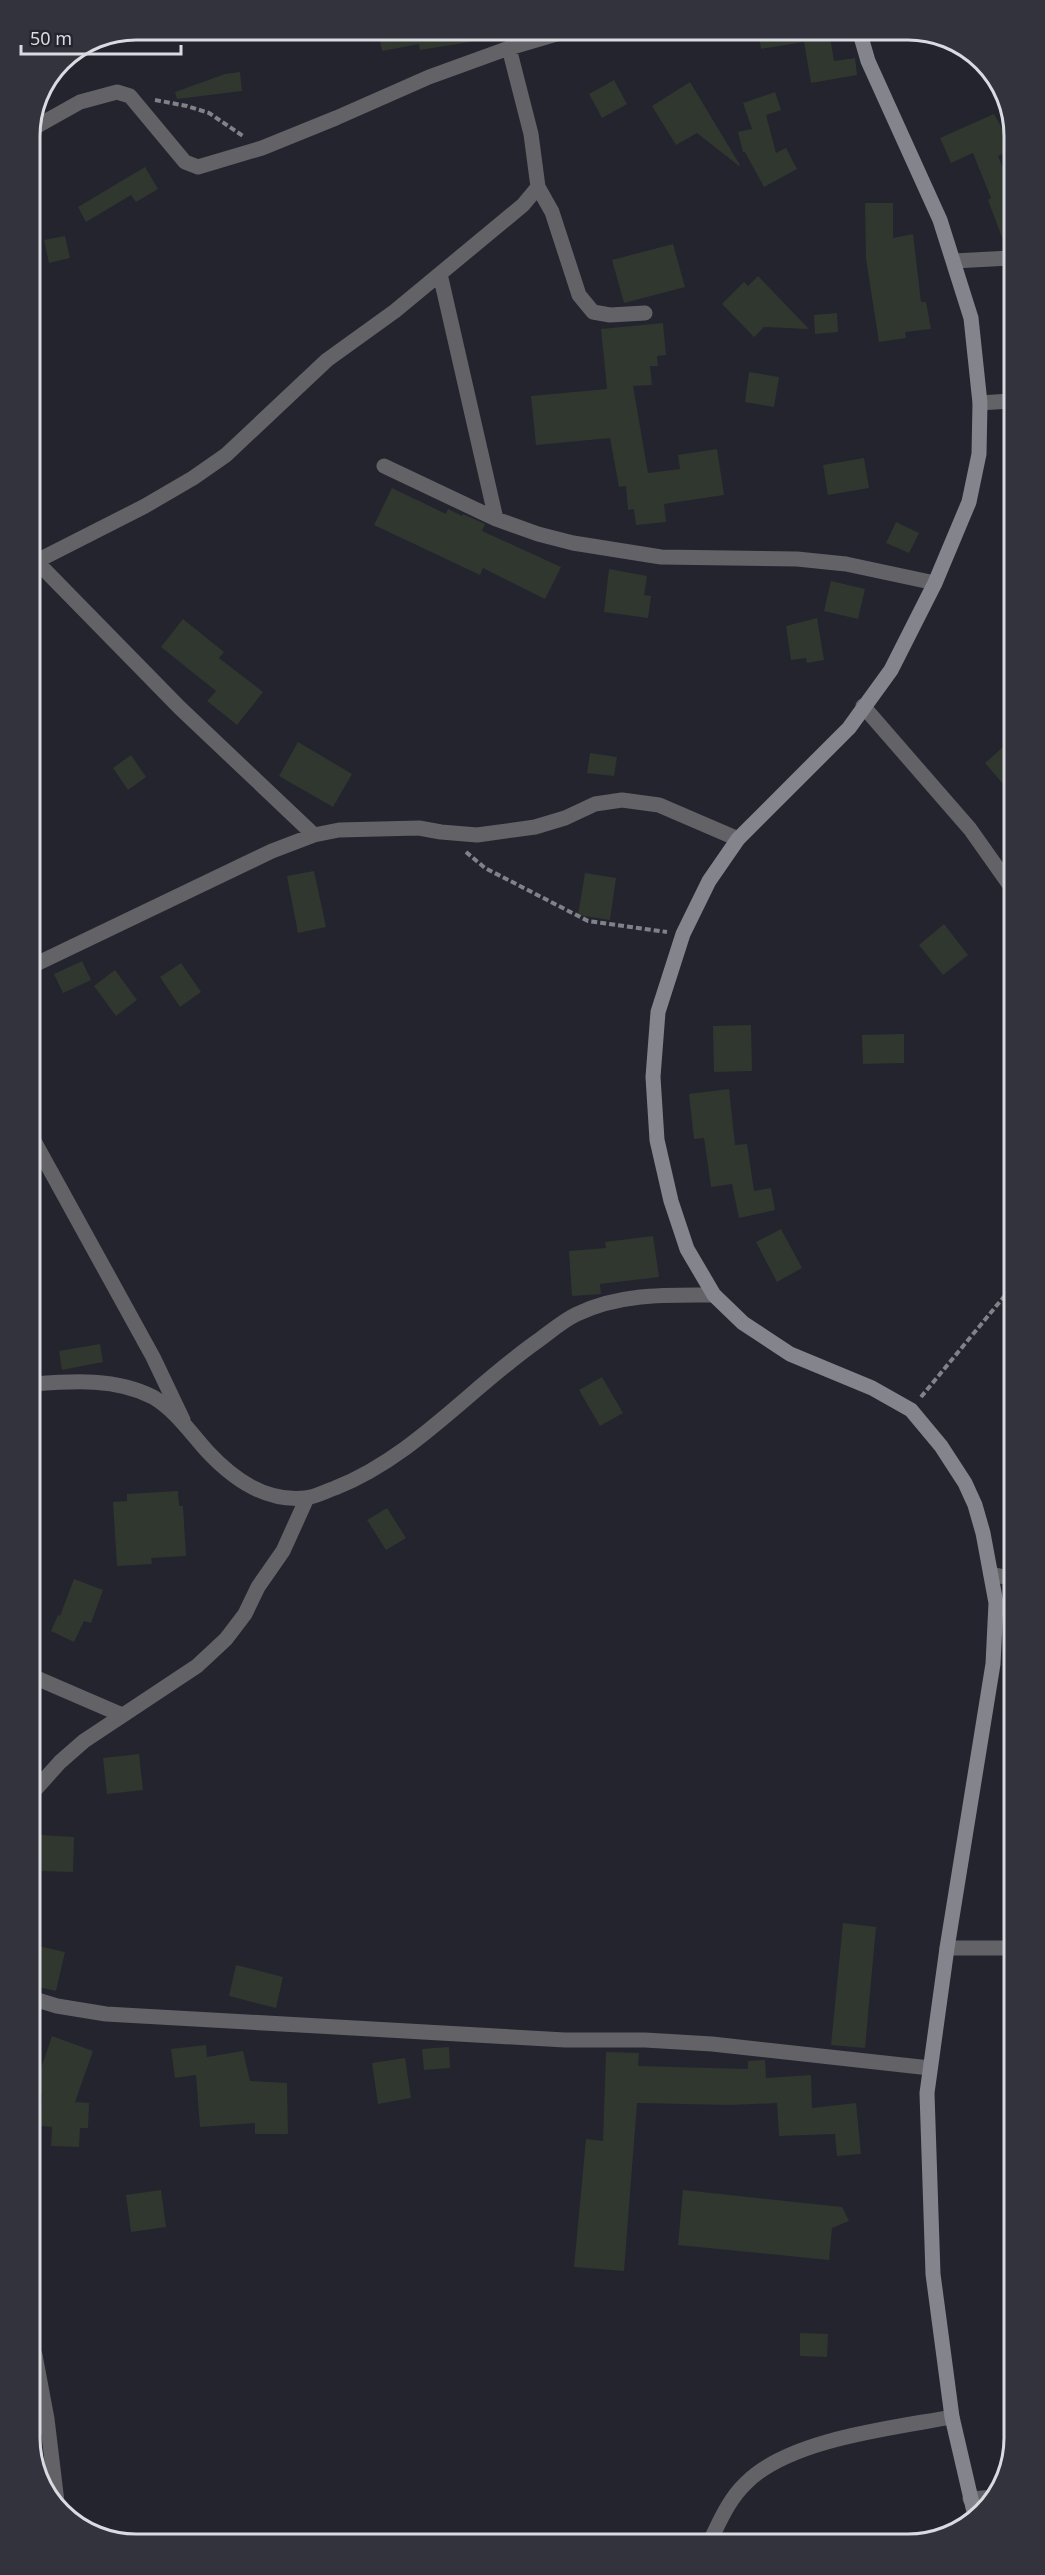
<svg xmlns="http://www.w3.org/2000/svg" width="1045" height="2575" font-family="'Noto Sans',sans-serif">
<rect width="100%" height="100%" fill="#23242e"/>
<path fill="#30372e" d="M378,30H481L482,40L420,50L419,44L382,51Z
M758,30H829L834,61L855,58L857,75L811,83L804,42L761,49Z
M240,72L242,91L177,99L175,92L225,74Z
M614,80L627,104L602,118L589,94Z
M690,82L740,165L739,166L697,133L676,145L652,106Z
M775,92L781,110L766,115L776,153L786,148L797,169L764,187L745,152H743L738,132L752,129L743,103Z
M994,114L1010,142V150L998,156L1010,185V248H1006L988,200L991,198L973,153L951,163L940,138Z
M145,167L158,189L136,202L131,195L86,222L78,207Z
M865,203H893V238L913,234L921,302H926L931,329L905,332L906,338L879,342L866,259Z
M65,236L70,258L49,263L44,240Z
M673,244L685,287L624,303L612,260Z
M758,276L809,329L764,327L754,337L722,304L744,282L748,286Z
M837,313L838,332L815,334L814,315Z
M663,323L666,355L657,356L658,366H650L652,385L633,386L648,473L680,469L678,455L717,449L724,495L664,504L666,522L636,525L634,509L628,510L626,486L619,487L610,438L536,445L531,396L607,389L601,329Z
M749,372L779,377L774,407L745,402Z
M864,458L869,488L828,495L823,465Z
M392,488L446,514L448,509L462,516L463,514L485,524L482,531L561,567L545,599L483,568L480,575L374,525Z
M896,522L919,533L909,553L886,543Z
M609,569L647,576L644,595L651,596L648,618L604,612Z
M831,581L865,589L858,619L824,611Z
M817,618L824,660L807,663L806,658L791,660L786,626Z
M183,619L224,652L219,658L263,692L237,725L207,701L216,691L161,647Z
M1011,740V793L985,763Z
M298,742L352,774L333,807L279,776Z
M590,753L617,757L614,776L587,773Z
M131,755L146,777L128,790L113,768Z
M314,871L326,927L298,933L287,876Z
M585,873L616,878L610,920L578,915Z
M944,924L968,955L943,975L919,945Z
M82,961L91,980L63,993L54,974Z
M181,963L201,992L180,1007L160,977Z
M115,970L137,1000L116,1016L94,986Z
M751,1025L752,1071L714,1072L713,1026Z
M904,1034V1063L863,1064L862,1035Z
M729,1089L735,1145L747,1144L754,1191L771,1188L775,1210L739,1218L732,1184L711,1187L704,1138L694,1139L689,1094Z
M781,1229L802,1268L777,1282L756,1242Z
M653,1236L659,1277L600,1284L601,1294L572,1296L569,1251L606,1248L605,1242Z
M100,1344L103,1362L62,1370L59,1351Z
M602,1377L623,1413L600,1426L579,1390Z
M178,1491L179,1506H183L186,1556L151,1558L152,1564L117,1566L113,1502L127,1501V1494Z
M387,1508L406,1538L386,1550L367,1520Z
M74,1579L103,1590L91,1623L84,1621L74,1642L51,1631L58,1615L60,1616Z
M139,1754L143,1790L107,1794L103,1758Z
M41,1835L74,1837L73,1872L40,1871Z
M843,1923L876,1927L865,2048L831,2045Z
M34,1945L65,1952L56,1991L34,1986Z
M236,1965L283,1977L276,2008L229,1996Z
M52,2036L93,2051L75,2102L89,2103L88,2128H80L79,2147L51,2146L52,2127L41,2126L42,2094L35,2092V2086Z
M206,2045L207,2057L243,2051L250,2081L287,2083L288,2134H255V2123L200,2127L196,2075L175,2078L171,2049Z
M449,2047L450,2068L424,2070L422,2049Z
M606,2052L639,2053L638,2066L748,2069V2061L765,2060L766,2078L811,2075L812,2108L856,2103L861,2154L837,2156L835,2134L779,2136L777,2103L729,2105L637,2103L624,2271L574,2267L586,2139L603,2141Z
M405,2058L411,2098L378,2104L372,2063Z
M161,2190L166,2227L131,2232L126,2195Z
M683,2190L842,2207L849,2221L832,2228L829,2260L678,2245Z
M800,2333L828,2334L827,2357L800,2356Z"/>
<g fill="none" stroke-linecap="round" stroke-linejoin="round">
<path stroke="#808189" stroke-width="4" stroke-dasharray="6 3" stroke-linecap="butt" d="M155,100L187,106L209,113L243,136
M466,852L485,868L588,921L667,932
M921,1397L1012,1287"/>
<path stroke="#626267" stroke-width="15" d="M30,130L80,102L117,92L130,96L185,162L198,167L262,148L336,118L429,77L509,48L570,30
M538,187L552,212L579,295L593,312L610,315L645,313
M954,261L1010,258
M440,274L496,519
M980,403L1010,401
M384,466L496,519L538,534L573,543L661,557L797,559L846,564L935,583
M36,561L180,708L314,835
M31,564L145,506L193,478L226,455L327,360L395,311L523,205L538,187L531,134L509,48
M863,706L970,829L1011,887
M32,966L272,851L314,835L339,830L419,828L441,832L477,835L535,827L565,818L595,804L622,800L659,805L738,839
M33,1139L153,1357L183,1420
M33,1384C73,1381 116,1378 153,1397C175,1410 190,1432 207,1451C233,1479 265,1502 305,1498C315,1497 326,1491 335,1488C414,1457 471,1387 539,1340C551,1331 564,1320 577,1314C620,1293 667,1295 714,1295
M991,1574L1013,1579
M34,1677L122,1715
M34,1791L60,1762L84,1741L197,1666L226,1639L245,1614L258,1587L283,1551L307,1498
M947,1948H1014
M34,1999L57,2006L106,2014L565,2040H645L712,2044L930,2068
M35,2355L47,2419L57,2502
M970,2499L995,2497
M710,2541C720,2521 729,2499 746,2483C789,2439 893,2428 952,2417"/>
<path stroke="#84848d" stroke-width="15" d="M859,30L868,61L940,220L971,318L980,403L979,454L969,502L935,583L891,670L849,728L738,839L709,881L683,934L658,1012L653,1077L657,1140L671,1201L687,1249L714,1295L743,1323L790,1354L872,1388L911,1410L941,1446L965,1483L975,1505L983,1533L996,1603L993,1664L947,1948L927,2093L933,2274L952,2417L975,2516"/>
</g>
<path d="M0 0H1045V2575H0ZM136 40H908A96 96 0 0 1 1004 136V2438A96 96 0 0 1 908 2534H136A96 96 0 0 1 40 2438V136A96 96 0 0 1 136 40Z" fill="#32333c" fill-rule="evenodd"/>
<path fill="none" stroke="#dadbe2" stroke-width="3" d="M136 40H908A96 96 0 0 1 1004 136V2438A96 96 0 0 1 908 2534H136A96 96 0 0 1 40 2438V136A96 96 0 0 1 136 40Z"/>
<path d="M21 45v9h160v-9" fill="none" stroke="#dadbe2" stroke-width="3"/>
<text x="30" y="45" font-size="18" fill="#dadbe2" stroke="#23242e" stroke-width="4.5" paint-order="stroke">50 m</text>
</svg>
